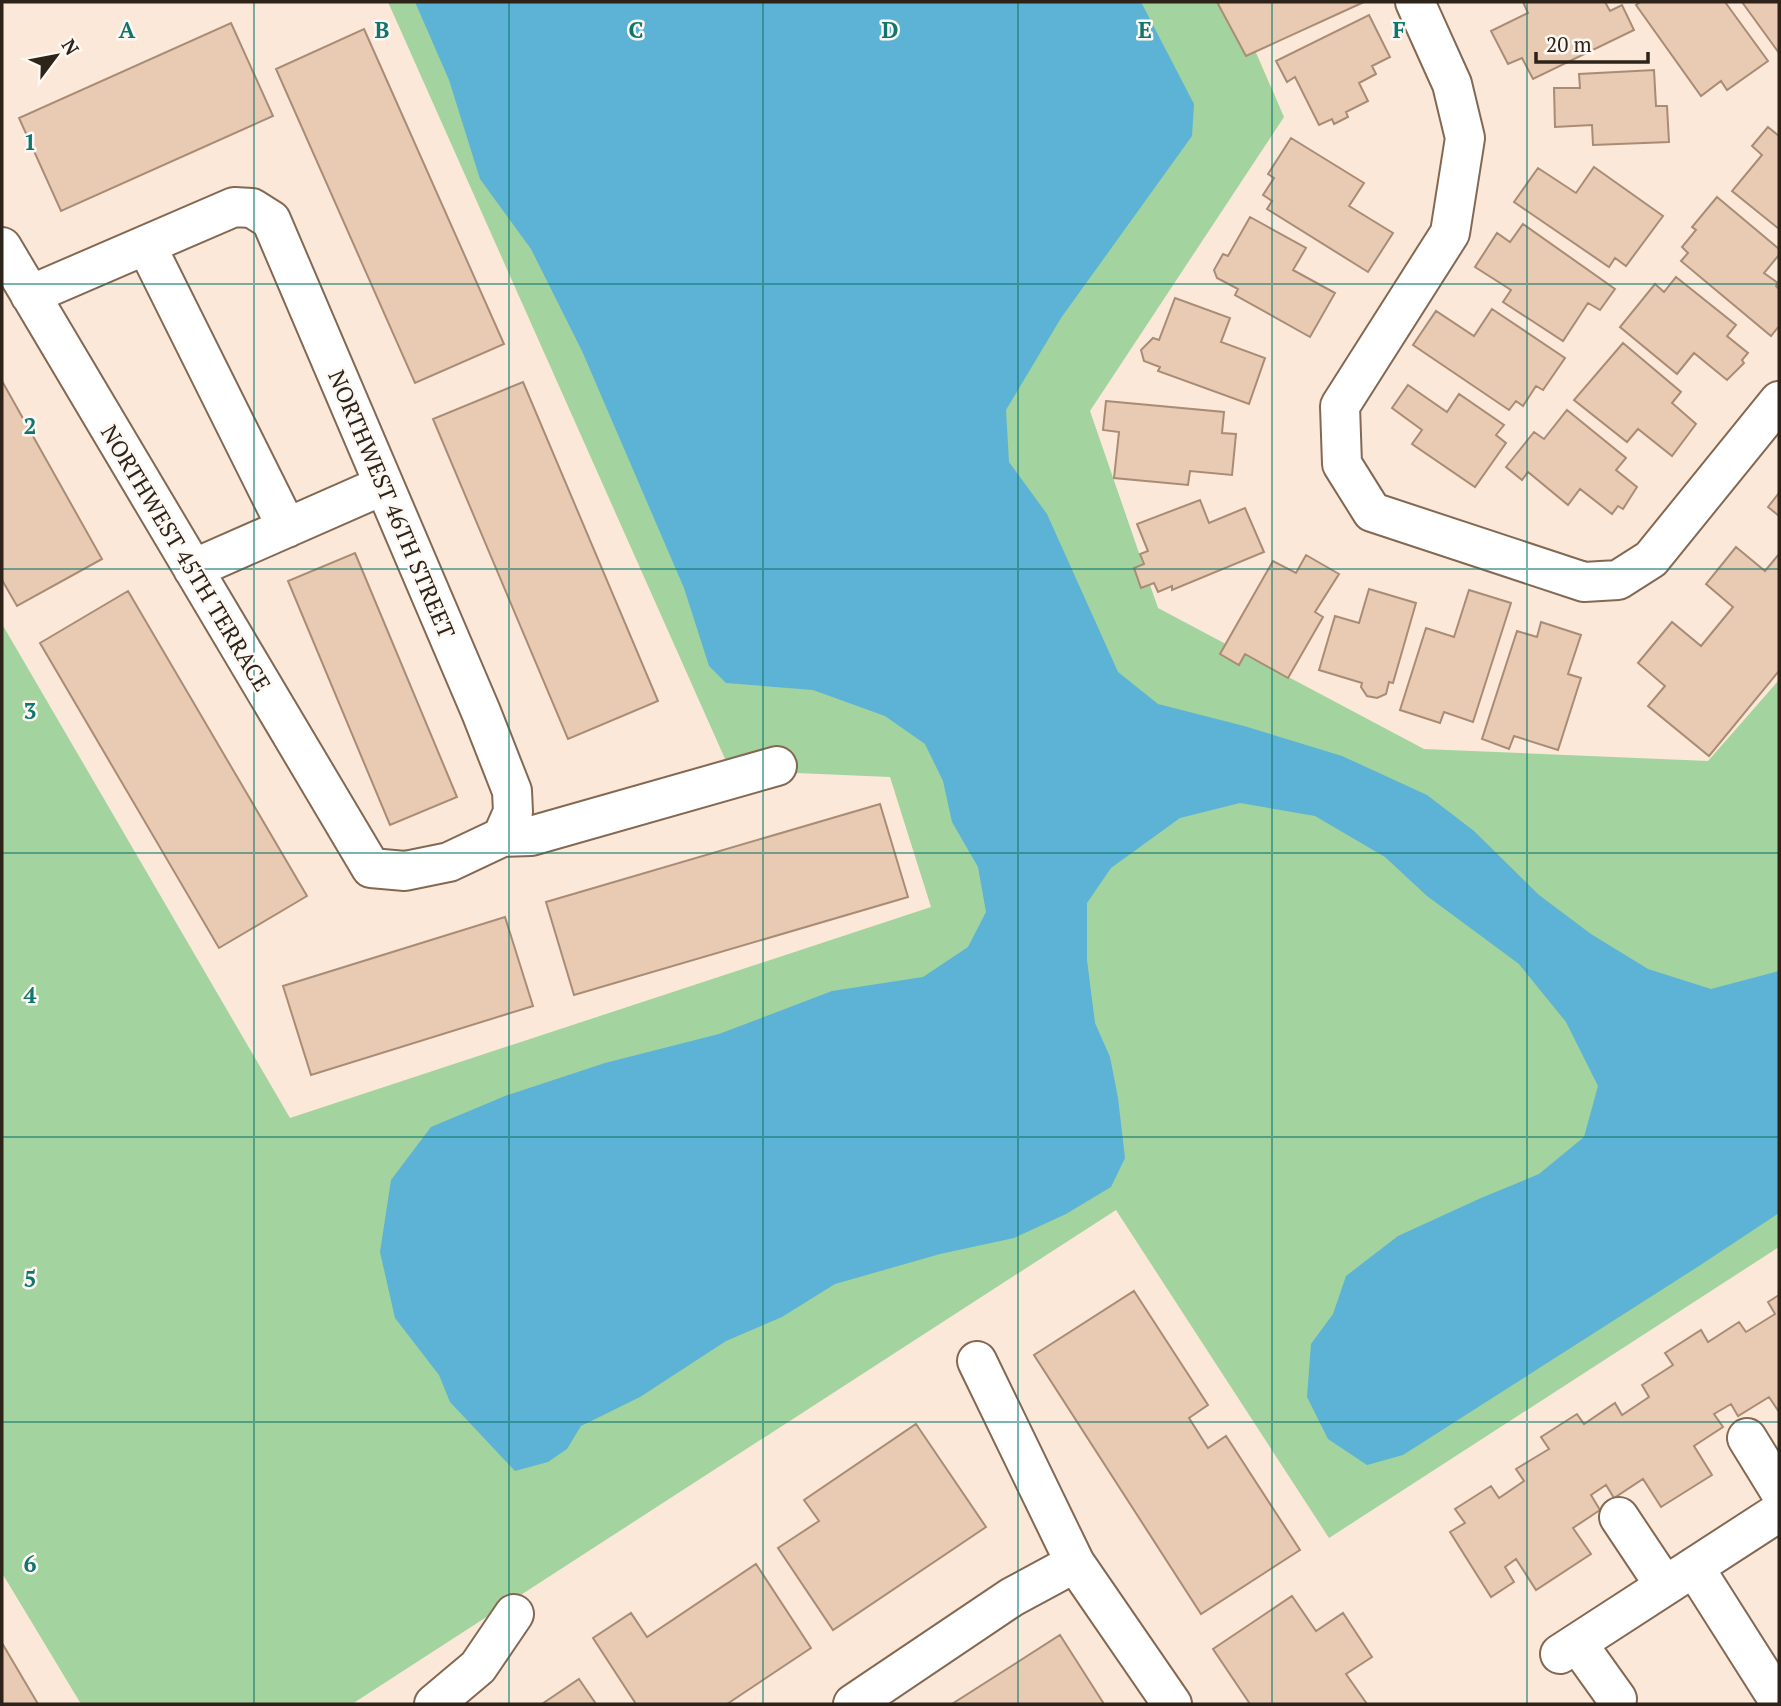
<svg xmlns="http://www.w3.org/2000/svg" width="1781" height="1706" font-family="'PT Serif',serif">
<rect width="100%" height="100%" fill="#fbe8d9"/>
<path fill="#a3d39e" d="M388,2H1234L1284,117L1090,411L1158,608L1424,749L1708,761L1779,680V1247L1329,1538L1116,1210L352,1704H81L2,1573V624L290,1118L931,907L890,777L730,770Z"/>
<path fill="#5cb3d5" d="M415,2H1141L1194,104L1192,136L1061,318L1006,410L1009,462L1047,514L1118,672L1158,704L1244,726L1342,756L1427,795L1474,831L1539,895L1591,934L1648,969L1711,989L1779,971V1213L1699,1266L1403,1455L1367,1465L1328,1439L1307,1397L1311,1344L1333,1314L1346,1276L1398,1236L1481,1198L1539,1174L1584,1137L1598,1086L1566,1022L1519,964L1427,896L1385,857L1315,816L1240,803L1180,818L1111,868L1087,903V960L1095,1023L1110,1057L1118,1098L1125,1158L1111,1187L1066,1214L1014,1238L940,1254L835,1284L782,1317L726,1341L640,1397L581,1426L567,1449L548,1462L515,1471L450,1402L439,1375L395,1318L380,1252L391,1180L431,1127L505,1096L605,1063L719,1034L832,991L923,977L968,947L986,912L978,867L952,822L943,781L925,744L885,716L813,690L726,683L709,666L684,588L582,351L531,249L480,179L449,80Z"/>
<path fill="#e9cab2" stroke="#a98c75" stroke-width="2" d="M1217,2H1364L1246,56Z
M1523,2H1605L1610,11L1622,5L1634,30L1533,79L1522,58L1508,64L1491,31L1528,13Z
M1640,2H1725L1768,61L1727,90L1721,81L1701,96L1636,5Z
M1742,2H1779V53Z
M1369,15L1390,57L1372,66L1376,74L1359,83L1368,101L1346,112L1348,117L1334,124L1332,119L1319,125L1295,77L1287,82L1276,61Z
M231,23L273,116L61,211L19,118Z
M364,29L504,344L415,383L276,69Z
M1654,70L1656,106H1667L1669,142L1593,145L1592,125L1555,127L1554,88H1580L1579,74Z
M1768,127L1779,136V229L1732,191L1762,155L1752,146Z
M1291,138L1364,183L1349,206L1393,233L1368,272L1267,209L1272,201L1263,195L1274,178L1268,174Z
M1594,167L1663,216L1626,266L1615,258L1609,267L1514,202L1538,168L1576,193Z
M1717,197L1779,249V255L1764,273L1778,283L1776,286L1779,289V326L1771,336L1681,261L1688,253L1682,247L1696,230L1692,227Z
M1250,217L1306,248L1293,270L1335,293L1310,337L1235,295L1238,289L1217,278L1214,270L1223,254L1228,256Z
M1523,224L1615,289L1600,310L1588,303L1563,341L1503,302L1511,290L1475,267L1497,233L1510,242Z
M1676,277L1736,325L1727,336L1748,353L1742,360L1744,363L1727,380L1694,353L1677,374L1620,327L1655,284L1664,292Z
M1175,298L1230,318L1221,342L1265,358L1249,404L1158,371L1160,367L1144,361L1141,350L1153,338L1159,340Z
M1492,309L1565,358L1543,390L1536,386L1523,406L1516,401L1509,410L1413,345L1436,311L1474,336Z
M1623,343L1681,392L1672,403L1696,424L1672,456L1638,429L1627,442L1574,400Z
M2,381L102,559L17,606L2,580Z
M523,382L658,701L568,739L433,419Z
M1408,385L1447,412L1459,394L1504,425L1496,435L1506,443L1475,487L1412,444L1422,430L1392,408Z
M1106,401L1224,412L1222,433L1236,434L1232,475L1190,471L1188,485L1114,478L1119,432L1103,430Z
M1567,410L1626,458L1616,470L1637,487L1623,509L1618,506L1612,514L1580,489L1568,505L1528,472L1522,480L1506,467L1534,432L1544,439Z
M1779,493V516L1768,507Z
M1200,500L1209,523L1245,508L1264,552L1172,590V586L1158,592L1154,583L1141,588L1134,568L1144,564L1140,554L1148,551L1137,524Z
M1736,547L1765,571L1779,554V671L1709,756L1648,706L1665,686L1638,663L1672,622L1701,646L1733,607L1706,584Z
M355,553L457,797L390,825L288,581Z
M1306,555L1339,574L1315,612L1323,617L1288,678L1245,654L1239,665L1220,654L1273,561L1296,573Z
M1369,589L1416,603L1393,683L1389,682L1386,694L1377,698L1367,696L1361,687L1362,683L1319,670L1335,616L1359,623Z
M1469,590L1511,603L1473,722L1444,712L1440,723L1400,710L1426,628L1454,637Z
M128,591L307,896L219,948L40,643Z
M1541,622L1581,635L1568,674L1581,678L1558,750L1514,736L1509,749L1482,739L1517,631L1537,637Z
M880,804L908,897L574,995L546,902Z
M505,917L533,1006L311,1075L283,986Z
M1134,1291L1208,1405L1189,1418L1208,1448L1226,1436L1300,1550L1201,1614L1034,1355Z
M1779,1295V1412L1769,1397L1738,1416L1731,1404L1714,1414L1723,1427L1694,1446L1712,1475L1661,1507L1643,1479L1614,1498L1606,1485L1591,1495L1600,1510L1573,1528L1591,1554L1536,1590L1516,1559L1505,1567L1514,1582L1491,1597L1450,1532L1465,1523L1455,1509L1491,1486L1499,1498L1524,1481L1516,1469L1549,1449L1541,1437L1577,1414L1584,1424L1615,1403L1622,1415L1649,1397L1642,1385L1673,1365L1665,1353L1701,1330L1708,1342L1739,1322L1746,1332L1775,1314L1768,1302Z
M916,1424L986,1527L833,1630L778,1548L819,1521L804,1500Z
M756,1564L811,1648L727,1704H636L593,1638L631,1613L647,1637Z
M1292,1596L1316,1631L1343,1613L1372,1657L1346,1674L1367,1704H1250L1213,1649Z
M1060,1635L1104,1704H952Z
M2,1643L38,1704H2Z
M579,1679L596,1704H542Z"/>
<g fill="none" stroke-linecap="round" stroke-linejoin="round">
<g stroke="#836852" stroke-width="42">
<path id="minor" d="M1415,2L1452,84L1465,138L1450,233L1340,406L1342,464L1372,512L1584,582L1618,580L1651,559L1779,401
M146,245L287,528
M2,247L371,868L405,871L449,862L502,837L513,812L512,791L481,712L271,220L252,208L234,207L30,295
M193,569L384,485
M502,837L531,836L777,766
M977,1361L1075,1563L1172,1704
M1747,1438L1779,1490
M1619,1517L1665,1586
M1694,1567L1779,1701
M1577,1643L1617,1699
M1560,1654L1779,1512
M434,1704L478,1667L514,1614
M853,1704L1012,1597L1075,1563"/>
</g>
<use href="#minor" stroke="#fff" stroke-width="38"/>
</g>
<path fill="none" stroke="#0f766e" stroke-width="2" stroke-opacity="0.55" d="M254,2V1704M509,2V1704M763,2V1704M1018,2V1704M1272,2V1704M1527,2V1704M2,284H1779M2,569H1779M2,853H1779M2,1137H1779M2,1422H1779"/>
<g text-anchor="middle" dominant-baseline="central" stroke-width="5" stroke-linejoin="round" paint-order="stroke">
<g font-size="23" fill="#2e2319" stroke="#fef8f3">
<text transform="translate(392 504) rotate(67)">NORTHWEST 46TH STREET</text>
<text transform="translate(186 558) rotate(59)">NORTHWEST 45TH TERRACE</text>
</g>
</g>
<g font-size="23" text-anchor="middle" font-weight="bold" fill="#0f766e" stroke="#fef8f3" stroke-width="5" stroke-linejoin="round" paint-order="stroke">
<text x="127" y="38">A</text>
<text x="382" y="38">B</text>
<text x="636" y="38">C</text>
<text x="890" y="38">D</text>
<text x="1145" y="38">E</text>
<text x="1399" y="38">F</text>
<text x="30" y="150">1</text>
<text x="30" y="434">2</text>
<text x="30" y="719">3</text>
<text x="30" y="1003">4</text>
<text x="30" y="1287">5</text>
<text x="30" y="1572">6</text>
</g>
<rect width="1781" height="1706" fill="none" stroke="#2e2319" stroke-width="7"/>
<g transform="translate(56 56) rotate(58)" stroke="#fef8f3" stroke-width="5" paint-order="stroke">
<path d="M0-5L12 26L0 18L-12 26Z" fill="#2e2319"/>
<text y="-10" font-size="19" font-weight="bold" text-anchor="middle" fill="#2e2319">N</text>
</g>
<path d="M1536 52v10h112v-10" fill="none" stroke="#2e2319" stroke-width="3.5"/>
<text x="1546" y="52" font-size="21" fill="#2e2319" stroke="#fef8f3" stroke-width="5" paint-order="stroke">20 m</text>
</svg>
